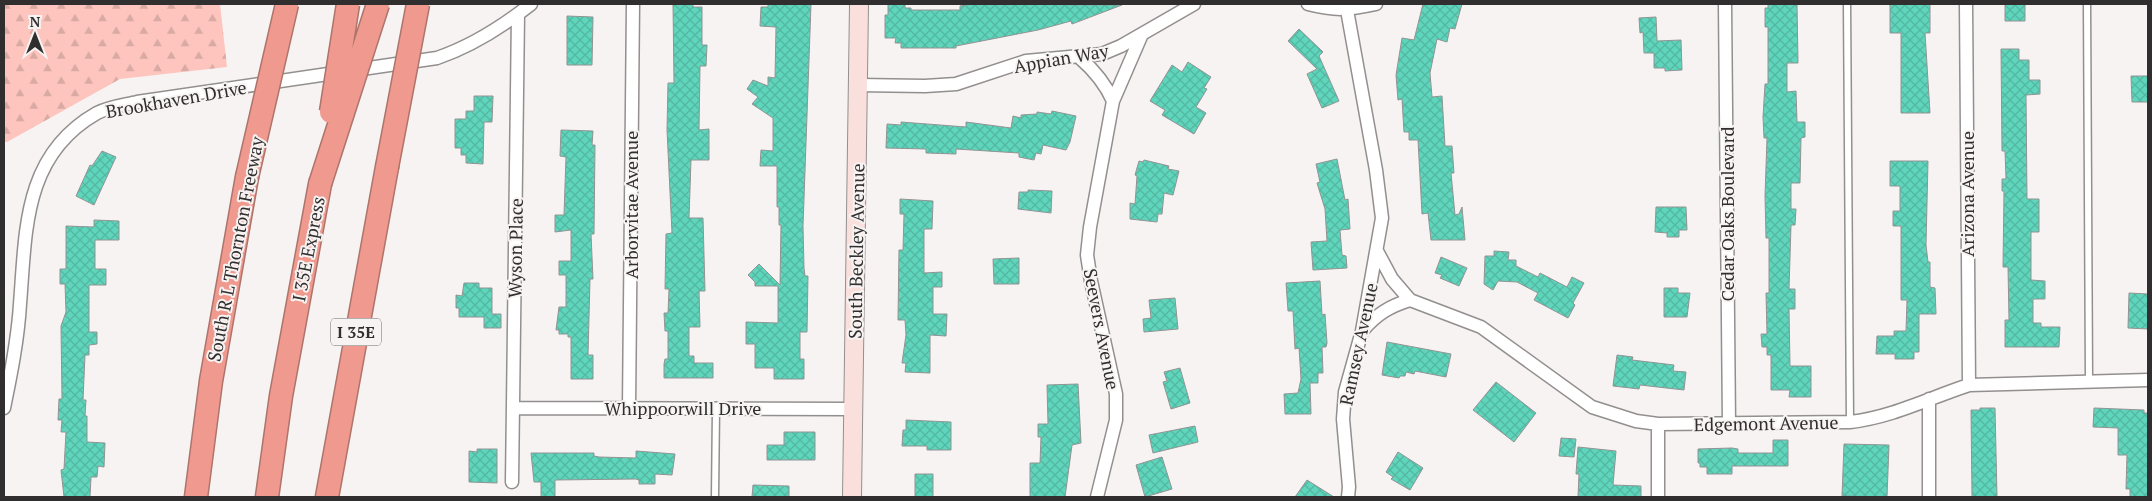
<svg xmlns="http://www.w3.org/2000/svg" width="2152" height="501" font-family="'PT Serif',serif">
<defs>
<pattern id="forest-firs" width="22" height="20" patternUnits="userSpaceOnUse" patternTransform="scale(1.25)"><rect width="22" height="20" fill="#fdc5bd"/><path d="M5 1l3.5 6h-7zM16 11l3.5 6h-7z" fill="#d9aaa3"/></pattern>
<pattern id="building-cross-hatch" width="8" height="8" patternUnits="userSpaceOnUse" patternTransform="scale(1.25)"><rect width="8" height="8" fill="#5fd5bc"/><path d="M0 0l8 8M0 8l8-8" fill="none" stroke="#53b7a2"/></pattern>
</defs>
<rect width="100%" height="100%" fill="#f7f3f2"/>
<path fill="url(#forest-firs)" d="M4,4H220L227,67L120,79L7,142H4Z"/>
<path fill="url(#building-cross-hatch)" stroke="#919493" d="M673,4H693V7H702V45H707L706,66H700L699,130L709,129V160H691L689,218H703L705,291H699L700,327H689V356H694V363H713V378H664V364L665,359H668V331H665L664,313H668L669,289H665L666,234L672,233L667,130L668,83H674Z
M768,4H811L803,226L804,268L805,276H808L807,332H800V359H804V379H774V368H755V344H746V322L778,323V286H755V282L748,275L759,264L780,285L781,225H779V207H777V166H760L761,150L773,151V118L752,104L758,97L747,89L753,80L768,86V77L775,78L776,27L760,26L761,7H768Z
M888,4H905V8H911V10H960V6L971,4L1122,5L1072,24L1071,21L1038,30L956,46V48H901V43H895L896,38H885V15H888Z
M1423,4H1462L1455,29L1450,28L1447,42L1437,39L1430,73L1432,97L1442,96L1445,146H1452L1454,173H1451L1455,215L1459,214L1462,207L1465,240H1431L1428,213L1422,214L1418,140H1409V132H1404L1402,99L1398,100L1396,75L1402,38L1414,40Z
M1768,4H1797L1798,63H1787V92L1796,91L1797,122H1805V137L1801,138L1800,183H1791V209H1796L1795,225H1791L1789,289H1795V309H1789L1790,366H1811V397H1789L1790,390H1771V355H1767V347H1762L1761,334H1767L1766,293H1769V238H1766L1765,196L1767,138H1764L1763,117L1765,84H1768V27H1765V8H1768Z
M1890,4H1930V33H1925L1930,113H1901V33H1890Z
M2005,4H2025V21H2005Z
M567,16L593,17L592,65H567Z
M1656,17L1657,41L1681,40L1682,70L1665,71V68H1654V53H1644L1643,32L1640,33L1639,18Z
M1299,29L1323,52L1319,56L1339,101L1322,108L1307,74L1317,69L1288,41Z
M2001,49H2019V60H2029V80H2040V94L2026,95L2027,199H2039V232H2031V280L2045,281V299H2033V323H2041V327H2060L2059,347H2005V320H2009L2008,267H2003L2004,191H2002V179H2006L2005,151H2002Z
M1188,62L1211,77L1204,88L1207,89L1196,107L1206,113L1194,134L1162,115L1165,110L1150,101L1172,65L1182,72Z
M2131,76H2148V102H2132Z
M474,96H493L492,122H484L483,164L466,163V155H461V148H455V119H466V111H474Z
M1052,111L1076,116L1070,142L1066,150L1043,145L1041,154L1036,153L1034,160L1019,157V153L956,149V154L926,153V149L886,148L887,124L901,125V122L966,127V122L1011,128L1013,116L1021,118V115L1037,114V112L1051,114Z
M561,130L593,131L592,145H595L594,234H591L593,279H590L588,355H593V379H571V337H568V334H559V330H556L559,307H566V275H559V261H571V230L555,232V215H564L566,157L560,156Z
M102,151L116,157L94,205L76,196L90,165L92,166Z
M1337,159L1345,200L1348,199L1350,229L1340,230L1342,255L1346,256L1347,268L1313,270L1311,242L1327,241L1325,209L1317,183L1320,182L1316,164Z
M1144,160L1169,166L1168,169L1179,171L1173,195L1164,193L1162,214H1158L1157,222L1130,219V203L1135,204L1137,176L1135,175L1139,161L1143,162Z
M1890,161H1928L1926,245L1928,262H1930V287L1935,288L1936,314H1919V352H1914V359H1895V354H1876L1877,336H1894V331H1906L1907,300H1901V226H1893V211H1900V186H1890Z
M1028,190L1052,191L1051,213L1018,209L1019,192H1028Z
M900,199L933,201L932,229H924V273L942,272V287H933V314H947L946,336L930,335V373L905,372L906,363H902L906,335L905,320H898L899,250H903L904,214H900Z
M1656,207H1686L1687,230H1679V237H1667V233L1655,232Z
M94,220L119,221V240H95V269H106V285H89V332H97V344L89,345V355H85L83,400H86L85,416H87V442L105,443L104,467L98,466L97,477H91L90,497H64L61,470L64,469L66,432H61L62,420H58L59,399H62L61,326L66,312L65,284H60V269H66V226L94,227Z
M1494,251L1509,252L1508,260H1516V266L1538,277L1540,273L1567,287L1572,277L1584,283L1573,303L1575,305L1568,318L1534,300L1538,293L1517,282L1498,281L1493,290L1484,284L1485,256H1494Z
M1441,257L1467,268L1459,286L1440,278L1442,275L1435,273Z
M1019,258V284H994L993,259Z
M1320,281L1322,315L1325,314L1327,343L1326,347H1322L1323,373H1318V383H1310L1311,414H1285L1284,394L1298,393L1301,379L1299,348L1295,349L1293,311H1288L1286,283Z
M464,283H479V288H492V314H501V328H484V317H459V308H456V295L462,296Z
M1664,288H1678V293H1690L1687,317H1664Z
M2129,293L2148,294V329L2128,328Z
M1175,298L1178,329L1144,332L1143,319L1151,318L1149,300Z
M1387,342L1451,354L1446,377L1415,371L1414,374L1406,372L1405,376H1400L1399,378L1382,375Z
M1617,355L1633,357L1632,360L1674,365L1673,371L1686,372L1684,390L1640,385L1639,389L1613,386Z
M1180,368L1190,403L1171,409L1163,382L1167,381L1164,372Z
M1496,382L1536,413L1514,442L1473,410Z
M1078,384L1081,443L1072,445L1065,497H1030V463H1040L1041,437H1038V424H1048L1047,385Z
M1980,408H1995L1997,497H1972L1971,410H1980Z
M2094,408L2144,410V413H2148V497H2130V489H2126L2127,455H2118V428L2093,427Z
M906,420L951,422V450H927V446H902L903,430H906Z
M1195,426L1198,442L1153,453L1149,435Z
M784,432H815V460H767V445H784Z
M1561,438L1576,439L1574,457L1559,456Z
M1773,440H1788V466H1732V474H1707V467H1700V463H1698V449L1732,448L1738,449V453H1773Z
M1844,444L1889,445L1887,497L1842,496Z
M1578,447L1616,451L1613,485L1641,486V497H1578L1579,474H1576Z
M477,449H497V483L469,482V451L477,452Z
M636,451L675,454L672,475L655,474V484H639V480L636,479L555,480V497H541V482H534L531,453H594V456L599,457L636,458Z
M1398,452L1423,468L1410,490L1391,479L1393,477L1386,472Z
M1162,457L1172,489L1145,497L1136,465Z
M915,474H933V497H915Z
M1307,480L1334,497H1295Z
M753,485L789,486V497H752Z"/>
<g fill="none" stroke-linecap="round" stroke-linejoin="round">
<g stroke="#938f8e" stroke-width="9">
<path id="lane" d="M1847,4L1850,422
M2087,4L2089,381
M715,497L716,409"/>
</g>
<g stroke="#938f8e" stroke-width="15">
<path id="street" d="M1308,4C1335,11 1348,10 1376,4
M1725,4L1729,424
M1966,4L1969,385
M1347,10L1376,170L1382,218L1362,331L1345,392L1343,419L1349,487L1348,497
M1080,58C1095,71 1105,83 1113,101
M858,85L925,86L956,84L1026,61L1102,54L1121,46L1194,4
M1377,251L1392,279L1410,300L1481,327L1592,407L1636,421L1658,424L1850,422C1893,417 1929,398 1969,385L2148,380
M1363,330C1377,314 1390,306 1410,300
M629,407L633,4
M4,408C11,374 18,339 20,304C26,230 23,155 97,113C108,107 124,105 137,102L437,58C472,46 502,27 531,4
M513,408L853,409
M1658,424V497
M512,482L518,14
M1097,497L1116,420V394L1091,281L1087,255L1090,227L1113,101L1142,34
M1929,497V399"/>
</g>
<g stroke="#938f8e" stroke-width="20">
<path id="secondary" d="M852,497L859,4"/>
</g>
<g stroke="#ad746c" stroke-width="25">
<path id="highway" d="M196,497L211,381L247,177
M267,497L281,396L320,184
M327,497L387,167"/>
</g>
<use href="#lane" stroke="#fff" stroke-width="6"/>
<use href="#street" stroke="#fff" stroke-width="12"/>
<use href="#secondary" stroke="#fae0dd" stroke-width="18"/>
<use href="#highway" stroke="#f0998e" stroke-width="22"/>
<g stroke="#ad746c" stroke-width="25" stroke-linecap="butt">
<path id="highway-bridge" d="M331,112L348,4
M387,167L418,4
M247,177L287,4
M320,184L378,4"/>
</g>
<use href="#highway-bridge" stroke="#f0998e" stroke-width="22"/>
</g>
<g text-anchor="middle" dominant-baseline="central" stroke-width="4" stroke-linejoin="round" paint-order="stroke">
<rect fill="#f7f3f2" stroke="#6c6969" stroke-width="1" x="331" y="318.5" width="50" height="27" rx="4"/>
<g font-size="16" font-weight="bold" fill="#302e2e">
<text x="356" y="332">I 35E</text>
</g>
<g font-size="18" fill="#302e2e" stroke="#f7f3f2">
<text transform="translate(1061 58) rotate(-10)">Appian Way</text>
<text transform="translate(176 99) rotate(-10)">Brookhaven Drive</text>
<text transform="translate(1967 194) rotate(-90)">Arizona Avenue</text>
<text transform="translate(631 205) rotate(-90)">Arborvitae Avenue</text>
<text transform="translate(1727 214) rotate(-90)">Cedar Oaks Boulevard</text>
<text transform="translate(515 248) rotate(-89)">Wyson Place</text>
<text transform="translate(235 249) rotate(-79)">South R L Thornton Freeway</text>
<text transform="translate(308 249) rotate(-79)">I 35E Express</text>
<text transform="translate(856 251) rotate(-89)">South Beckley Avenue</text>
<text transform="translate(1102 329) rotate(79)">Seevers Avenue</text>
<text transform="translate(1358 344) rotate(-78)">Ramsey Avenue</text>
<text x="683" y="408">Whippoorwill Drive</text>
<text transform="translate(1766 423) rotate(-1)">Edgemont Avenue</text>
</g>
</g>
<rect width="2152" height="501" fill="none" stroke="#302e2e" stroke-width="10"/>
<g transform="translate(35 35)" stroke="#f7f3f2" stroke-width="4" paint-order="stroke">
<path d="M0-4L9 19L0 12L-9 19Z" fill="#302e2e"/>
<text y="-8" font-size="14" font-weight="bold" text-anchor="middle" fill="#302e2e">N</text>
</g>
</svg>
